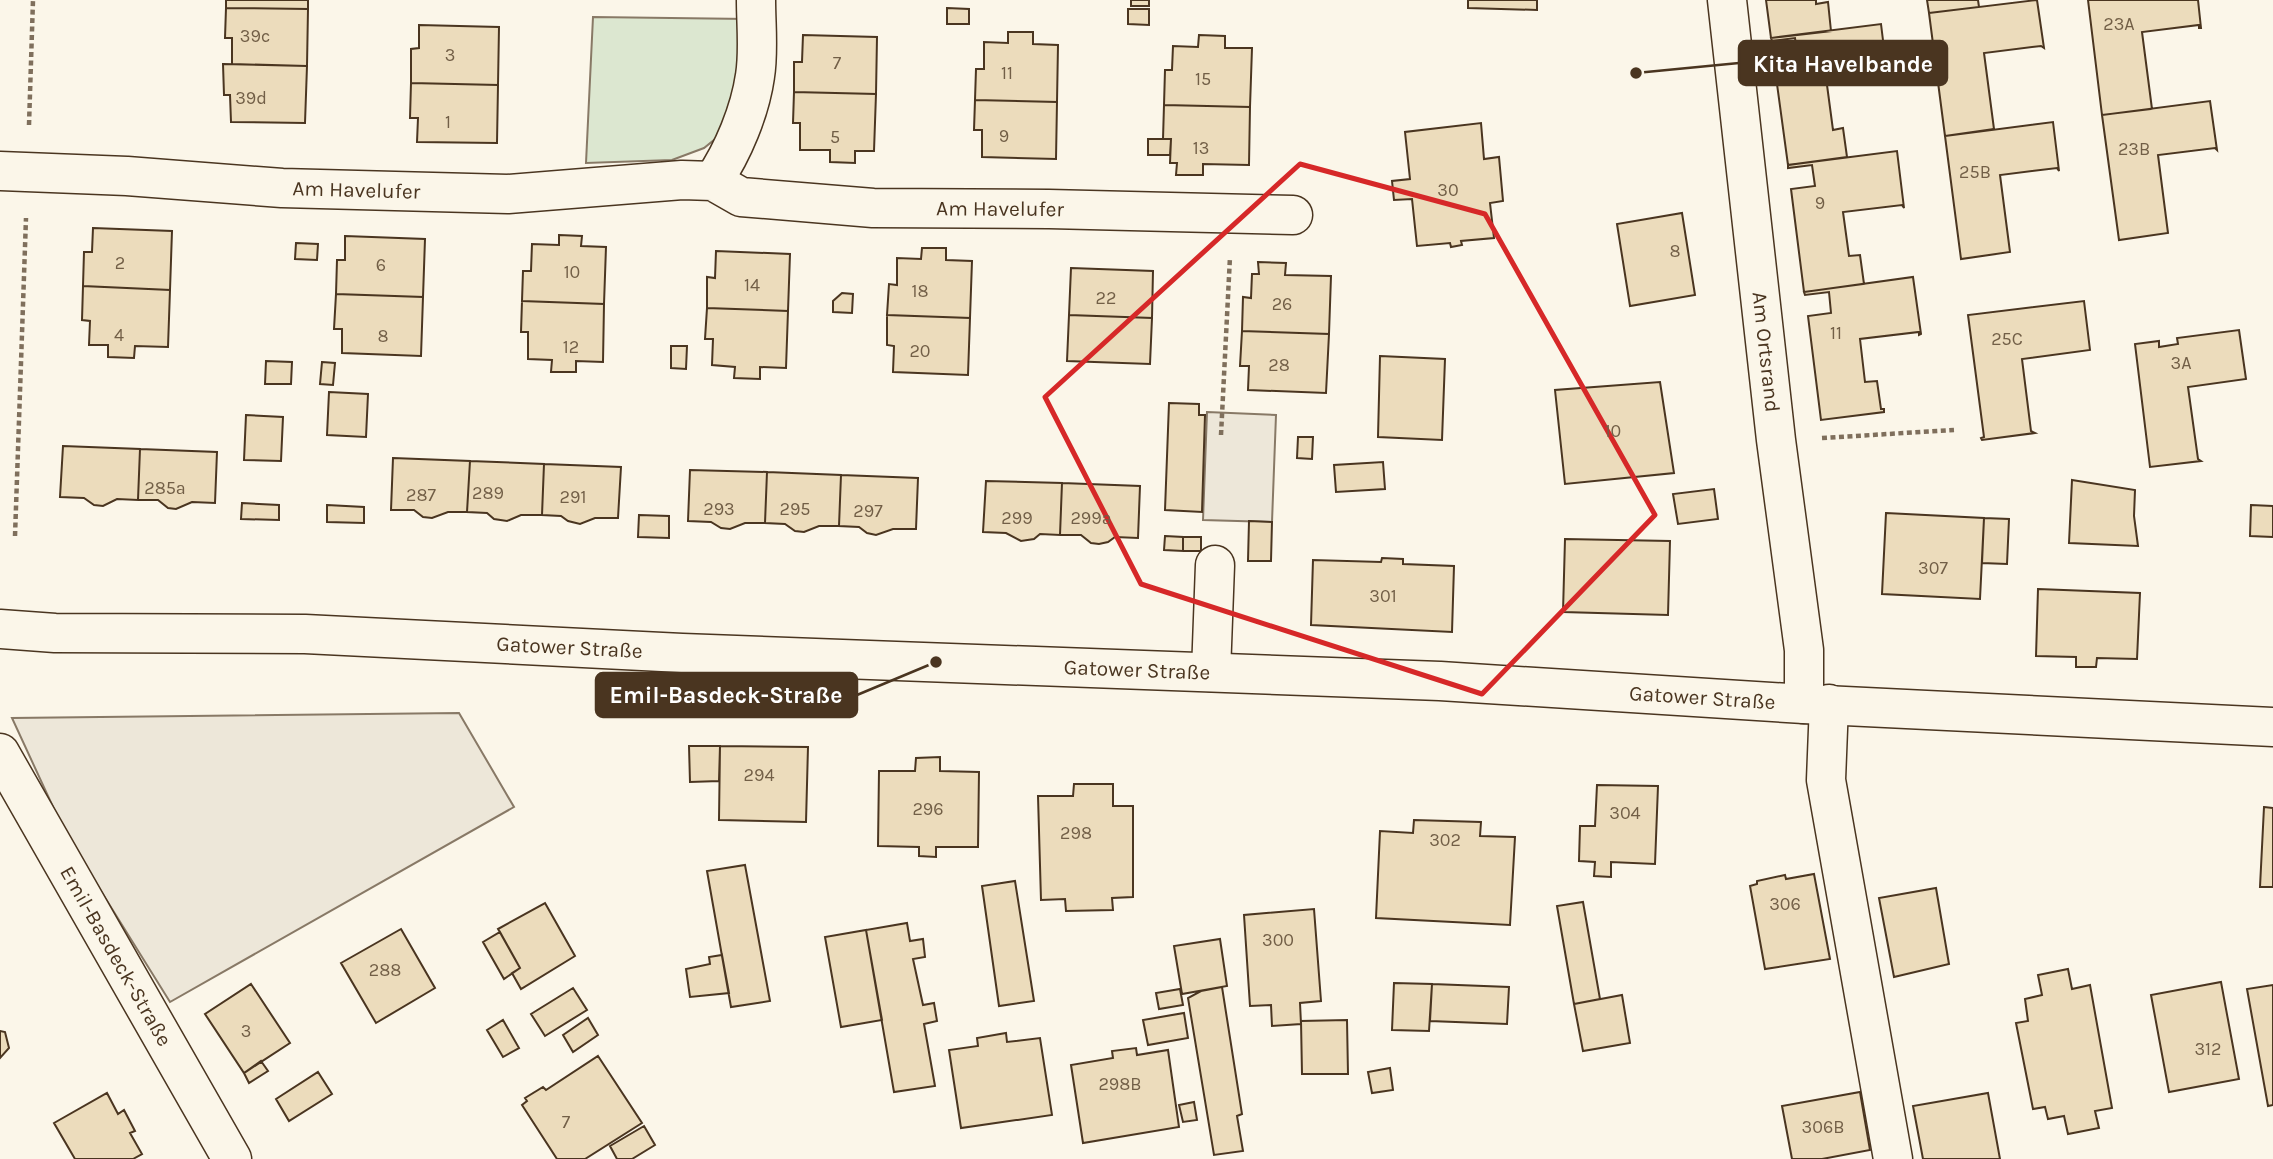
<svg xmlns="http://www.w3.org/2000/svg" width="2273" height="1159" font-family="Karla,sans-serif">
<rect width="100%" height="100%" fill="#fbf6e9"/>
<path fill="#dce7d0" stroke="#887966" stroke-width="2" d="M593,17L748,19L730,127L704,148L672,160L586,163Z"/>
<path fill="#ede7d9" stroke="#887966" stroke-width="2" d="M1207,412L1276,415L1272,522L1203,520Z
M459,713L514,807L170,1002L66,835L12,718Z"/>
<path fill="#ecdcbc" stroke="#4a3520" stroke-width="2" d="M226,0H308V9L226,8Z
M1131,0H1149V6H1131Z
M1468,0H1537V10L1468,8Z
M1766,0H1816V4L1828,2L1831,31L1771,38Z
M1927,0H1978L1979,7L1929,13Z
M2037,0L2044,48L2041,46L1984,53L1994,129L1945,136L1929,13Z
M2088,0H2198L2201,28H2199V25L2142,32L2152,109L2102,115Z
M226,8L308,9L307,66L232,64V38H225Z
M947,8L969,9V24H947Z
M1128,9H1149V25L1128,24Z
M1881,24L1888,81L1886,78L1827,85L1833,130L1843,128L1847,157L1788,165L1774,62L1798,59L1795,38L1772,41L1771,38Z
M419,25L499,27L498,85L411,83V49L419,48Z
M1008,32H1033V44L1058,45L1057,102L975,100L976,69H984V42L1008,43Z
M803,35L877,37L876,94L794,92V62H802Z
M1199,35L1225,36V48H1252L1250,107L1164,105L1165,70H1172L1173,46L1198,47Z
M223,64L307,66L305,123L231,122L230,95H224Z
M411,83L498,85L497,143L417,142L418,118H410Z
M794,92L876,94L874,151H855V163L830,162V150H800V123H793Z
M975,100L1057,102L1056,159L982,157V130H974Z
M2210,101L2217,150L2215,148L2158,155L2168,233L2119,240L2102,115Z
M1164,105L1250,107L1249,165L1203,164V175H1176L1177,163H1170L1171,139H1163Z
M2053,122L2059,171L2057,168L2000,175L2010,252L1961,259L1945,136Z
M1481,123L1484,159L1499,157L1503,201L1490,203L1494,238L1461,241L1462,245L1451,247L1450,243L1417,246L1412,199L1394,200L1392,181L1410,179L1405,132Z
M1148,139H1171L1170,155H1148Z
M1897,151L1904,208L1902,205L1843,212L1849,256L1860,255L1864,284L1804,292L1791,189L1815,186L1812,165L1788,168V165Z
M1682,213L1695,295L1630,306L1617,224Z
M93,228L172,231L170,290L83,286L84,252H92Z
M559,235L582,236L581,246L606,247L604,304L522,301L523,271H531L532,244L559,245Z
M345,236L425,239L423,297L336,294L337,260H345Z
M296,243L318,244L317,260L295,259Z
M922,248H946V260L972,261L970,318L887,315L889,284L897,285V258L921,259Z
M716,251L790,254L788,311L707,308V277L715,278Z
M1258,262L1286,263L1285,275L1331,276L1329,334L1242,331L1243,297L1251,298L1252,274H1259Z
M1071,268L1153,271L1152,318L1069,315Z
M1913,277L1921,334L1919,335V332L1860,339L1865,382L1877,381L1881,409H1884V412L1821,420L1808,316L1831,313L1829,292L1805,295L1804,292Z
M83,286L170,290L168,347L135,346L134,358L108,357V345H89L90,321L82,320Z
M842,293L853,294L852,313L833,312V301Z
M336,294L423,297L421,356L342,353V329H334Z
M522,301L604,304L603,362L576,361V372H551L552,360L528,359V332H521Z
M2084,301L2090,350L2022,359L2031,431L2035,433L1982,440L1981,438L1984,437L1968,315Z
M707,308L788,311L786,368L760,367V379L734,378L735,367L712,365L713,339H705Z
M887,315L970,318L968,375L893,372L894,346L887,345Z
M1069,315L1152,318L1150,364L1067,361Z
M2239,330L2246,379L2188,387L2198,459L2201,461L2150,467L2135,344L2159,341V347L2178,344L2177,338Z
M1242,331L1329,334L1326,393L1248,390L1249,366H1240Z
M671,346H687L686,369L671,368Z
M1380,356L1445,359L1442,440L1378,437Z
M266,361L292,362L291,384H265Z
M322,362L335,363L333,385L320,384Z
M1660,382L1674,473L1565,484L1555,390Z
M329,392L368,394L366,437L327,435Z
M1169,403L1199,404V415H1205L1202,512L1165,510Z
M246,415L283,417L281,461L244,460Z
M1298,437H1313L1312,459L1297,458Z
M63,446L140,449L138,500L117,499L103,506L94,505L84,498L60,497Z
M140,449L217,452L215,503L192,502L176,509L168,508L158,500H138Z
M393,458L470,461L467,512H448L432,518L423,517L414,510H391Z
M470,461L544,464L542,515H521L507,521L494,519L487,513L467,512Z
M1383,462L1385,489L1336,492L1334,465Z
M544,464L621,467L618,518H595L580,524L568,521L561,516L542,515Z
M690,470L767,472L765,523H745L730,529L721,528L711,522L688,521Z
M767,472L841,475L839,526H819L804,532L795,531L785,524L765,523Z
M841,475L918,478L916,529H893L876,535L867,533L859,527L839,526Z
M2072,480L2135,490L2134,516L2138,546L2069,543Z
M986,481L1062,483L1060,535L1040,534L1034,539L1021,541L1006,533L983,532Z
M1062,483L1140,486L1138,538L1115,537L1108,542L1099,544L1091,543L1081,535H1060Z
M1714,489L1718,519L1678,524L1673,494Z
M242,503L279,505V520L241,519Z
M327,505L364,507V523L327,522Z
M2251,505L2273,506V537L2250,536Z
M1886,513L1984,518L1980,599L1882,594Z
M639,515L669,516V538L638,537Z
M1984,518L2009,519L2007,564L1982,563Z
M1249,521L1272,522L1271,561H1248Z
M1165,536L1183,537V551L1164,550Z
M1183,537H1201V551H1183Z
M1565,539L1670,541L1668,615L1563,612Z
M1382,558L1403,559V564L1454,566L1452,632L1311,625L1313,560L1381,562Z
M2038,589L2140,593L2137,659L2097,658L2096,667H2076V657L2036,656Z
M689,746H720L719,781L690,782Z
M720,746L808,747L806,822L719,820Z
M940,757V771L979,772L978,847H936V857L919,856V847L878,846L879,771H915L916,758Z
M1074,784H1113V806H1133V897L1112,898L1113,910L1066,911L1065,899L1041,900L1038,796H1073Z
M1597,785L1658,786L1655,864L1611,862V877L1594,876L1595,862L1579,861L1580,826H1595Z
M2264,807L2273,808V887H2260Z
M1414,820L1481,822L1480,836L1515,837L1510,925L1376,918L1380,831L1413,833Z
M745,865L770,1001L731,1007L707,871Z
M1814,874L1830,959L1765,969L1750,886L1757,884V881L1785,875L1786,879Z
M1015,881L1034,1001L999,1006L982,886Z
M1936,888L1949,964L1894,977L1879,898Z
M1583,902L1600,999L1574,1004L1557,906Z
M545,903L575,956L521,989L512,973L520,968L498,929Z
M1314,909L1321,1001L1300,1003L1301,1024L1272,1026L1271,1005L1250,1006L1244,915Z
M907,923L910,941L923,939L925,957L913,959L923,1005L934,1003L937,1021L924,1024L935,1086L894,1092L866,930Z
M401,929L435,988L376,1023L341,963Z
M866,930L882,1020L841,1027L825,937Z
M500,932L520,968L504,979L483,942Z
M1220,939L1227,986L1182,994L1174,946Z
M722,955L729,993L690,997L686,969L710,964L709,957Z
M2068,969L2072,989L2090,985L2112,1108L2095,1111L2099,1128L2068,1134L2064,1116L2048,1119L2045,1107L2033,1109L2016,1023L2028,1021L2025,999L2042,995L2038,975Z
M2221,982L2239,1079L2169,1092L2151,995Z
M1394,983L1432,984L1429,1031L1392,1030Z
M251,984L290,1043L244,1073L205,1014Z
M1432,984L1509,987L1507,1024L1430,1021Z
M2273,985V1105L2268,1106L2247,989Z
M1222,987L1242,1114L1237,1116L1243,1151L1214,1155L1188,998L1201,991Z
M573,988L587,1010L545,1036L531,1014Z
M1180,989L1183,1005L1159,1009L1156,993Z
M1622,995L1630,1043L1583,1051L1574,1004Z
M1184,1013L1188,1038L1148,1045L1143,1020Z
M588,1018L598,1035L573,1052L563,1035Z
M503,1020L519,1048L503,1057L487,1030Z
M1347,1020L1348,1074H1302L1301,1021Z
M0,1031L5,1032L9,1048L0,1058Z
M1006,1033L1007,1042L1040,1038L1052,1115L961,1128L949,1050L978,1046L977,1038Z
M1136,1048L1137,1055L1168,1050L1179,1127L1083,1143L1071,1065L1113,1058L1112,1051Z
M598,1056L642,1123L585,1159H557L522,1105L527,1101L525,1098L543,1087L546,1090Z
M261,1061L268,1071L249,1083L244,1073Z
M1390,1068L1393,1090L1372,1093L1368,1072Z
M318,1072L332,1094L289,1121L276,1099Z
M1860,1092L1870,1150L1822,1159H1792L1782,1106Z
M107,1093L118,1114L124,1110L135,1131L130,1133L142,1154L133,1159H75L54,1123Z
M1988,1093L2000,1159H1923L1913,1106Z
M1194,1102L1197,1120L1183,1122L1179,1105Z
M644,1126L655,1145L632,1159H617L610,1146Z"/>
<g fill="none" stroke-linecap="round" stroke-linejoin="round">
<g stroke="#4a3520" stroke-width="41">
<g id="minor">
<path id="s1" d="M1727,0L1776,440L1804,650V704"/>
<path id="s2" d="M0,171L127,176L282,188L508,194L682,180L713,181L741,197L873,208L1049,209L1293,215"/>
<path d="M713,181C733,152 750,111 755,76C759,52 756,25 756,0"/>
<path d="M1211,672L1215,565"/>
<path d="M1829,704L1826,780L1893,1159"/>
<path id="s3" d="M0,753L232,1159"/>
</g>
</g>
<g stroke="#4a3520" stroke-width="41">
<g id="major">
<path id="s4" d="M0,629L55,633L305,634L682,653L1440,681L1804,704L2273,727"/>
</g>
</g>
<path stroke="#7f6f5c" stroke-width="4.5" stroke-dasharray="5 3.5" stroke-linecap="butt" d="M29,125L33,0
M1221,435L1230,257
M1822,438L1954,430
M15,536L26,218"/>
<use href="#minor" stroke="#fbf6e9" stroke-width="38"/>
<use href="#major" stroke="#fbf6e9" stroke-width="38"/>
</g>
<path fill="none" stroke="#d62828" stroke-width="5" stroke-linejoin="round" d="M1300,164L1485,214L1655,515L1482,694L1141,584L1045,397Z"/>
<g text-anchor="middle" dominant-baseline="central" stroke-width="5" stroke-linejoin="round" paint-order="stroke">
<g font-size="18" fill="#725f47">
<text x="2119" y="24">23A</text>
<text x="255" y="36">39c</text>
<text x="450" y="55">3</text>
<text x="837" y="63">7</text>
<text x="1007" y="73">11</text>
<text x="1203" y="79">15</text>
<text x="251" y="98">39d</text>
<text x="448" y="122">1</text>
<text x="1004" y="136">9</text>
<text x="835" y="137">5</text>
<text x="1201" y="148">13</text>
<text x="2134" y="149">23B</text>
<text x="1975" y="172">25B</text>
<text x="1448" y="190">30</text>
<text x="1820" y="203">9</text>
<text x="1675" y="251">8</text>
<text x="120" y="263">2</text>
<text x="381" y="265">6</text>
<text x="572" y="272">10</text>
<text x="752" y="285">14</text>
<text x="920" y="291">18</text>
<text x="1106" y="298">22</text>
<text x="1282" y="304">26</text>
<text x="1836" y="333">11</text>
<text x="119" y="335">4</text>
<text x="383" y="336">8</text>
<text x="2007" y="339">25C</text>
<text x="571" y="347">12</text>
<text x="920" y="351">20</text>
<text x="2181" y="363">3A</text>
<text x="1279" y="365">28</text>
<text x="1613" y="431">10</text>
<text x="165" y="488">285a</text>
<text x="488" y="493">289</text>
<text x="421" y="495">287</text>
<text x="573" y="497">291</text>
<text x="719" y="509">293</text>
<text x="795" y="509">295</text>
<text x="868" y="511">297</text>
<text x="1017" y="518">299</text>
<text x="1091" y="518">299a</text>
<text x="1933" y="568">307</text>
<text x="1383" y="596">301</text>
<text x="759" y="775">294</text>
<text x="928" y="809">296</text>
<text x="1625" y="813">304</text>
<text x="1076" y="833">298</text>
<text x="1445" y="840">302</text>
<text x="1785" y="904">306</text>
<text x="1278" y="940">300</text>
<text x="385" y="970">288</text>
<text x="246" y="1031">3</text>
<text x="2208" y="1049">312</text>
<text x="1120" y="1084">298B</text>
<text x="566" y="1122">7</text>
<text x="1823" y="1127">306B</text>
</g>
<g font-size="21" fill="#4a3520" stroke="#fbf6e9">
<text stroke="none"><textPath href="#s2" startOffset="357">Am Havelufer</textPath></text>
<text stroke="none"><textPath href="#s2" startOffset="1006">Am Havelufer</textPath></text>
<text stroke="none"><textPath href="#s1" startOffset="354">Am Ortsrand</textPath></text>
<text stroke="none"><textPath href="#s4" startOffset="570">Gatower Straße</textPath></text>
<text stroke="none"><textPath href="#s4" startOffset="1138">Gatower Straße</textPath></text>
<text stroke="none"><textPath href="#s4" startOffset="1704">Gatower Straße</textPath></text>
<text stroke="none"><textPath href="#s3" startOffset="234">Emil-Basdeck-Straße</textPath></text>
</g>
</g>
<path fill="none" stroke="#4a3520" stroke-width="2.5" d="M1636 73L1739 63M936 662L857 695"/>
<g fill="#4a3520" stroke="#fbf6e9" stroke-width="2.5">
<circle cx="1636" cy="73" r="7"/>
<circle cx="936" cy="662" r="7"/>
</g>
<g fill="#4a3520" stroke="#4a3520" stroke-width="2.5">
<rect x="1739" y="41" width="208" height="44" rx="7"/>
<rect x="596" y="673" width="261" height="44" rx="7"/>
</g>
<g font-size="23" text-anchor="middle" font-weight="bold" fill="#fff">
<text x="1843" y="72">Kita Havelbande</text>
<text x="726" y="703">Emil-Basdeck-Straße</text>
</g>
</svg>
